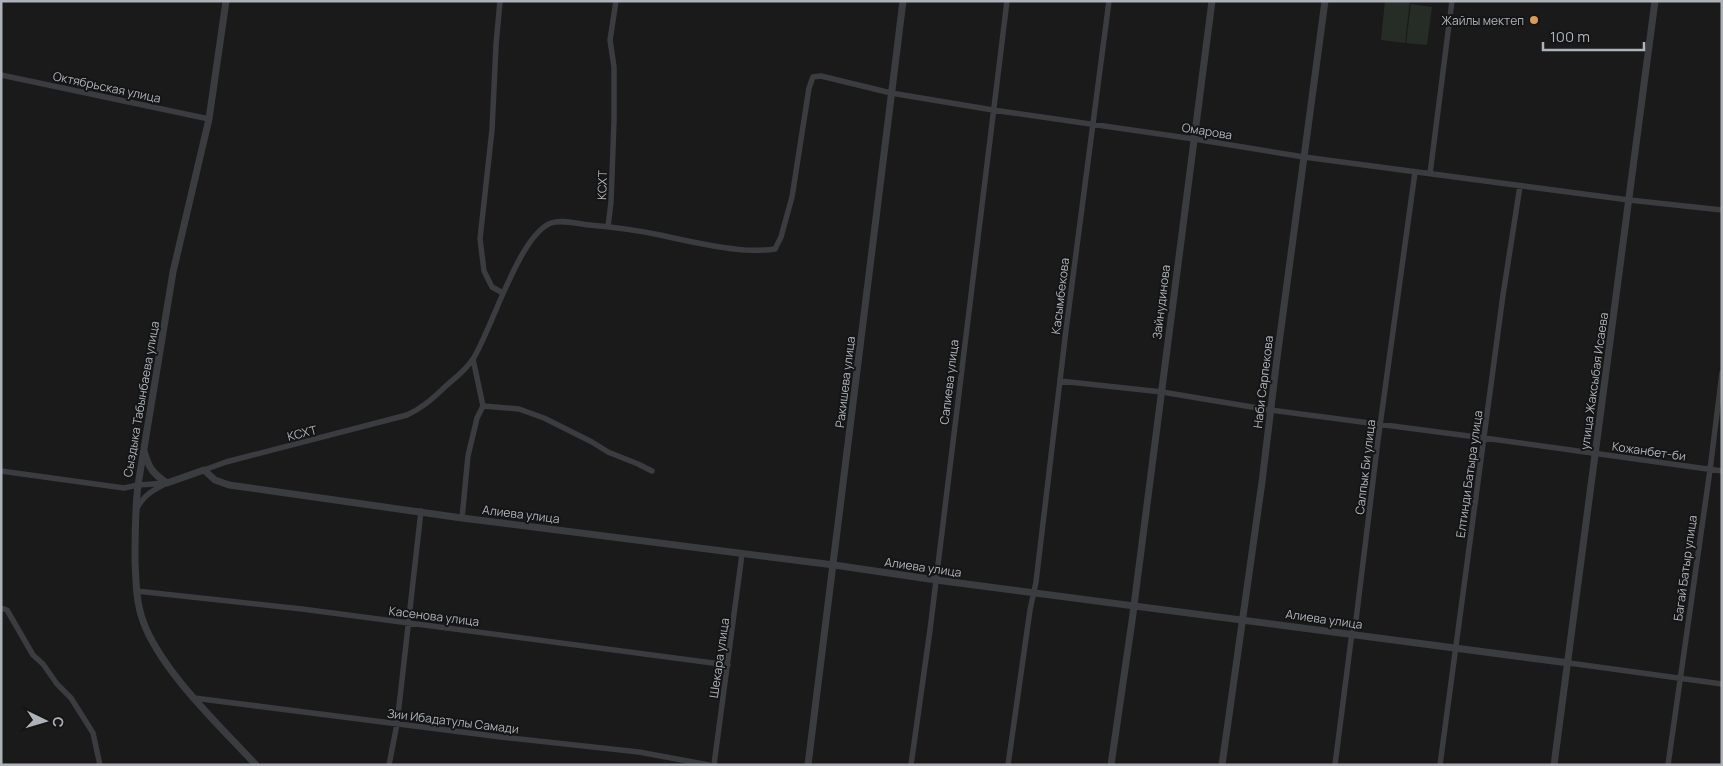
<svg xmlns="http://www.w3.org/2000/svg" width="1723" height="766" font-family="Manrope,sans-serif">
<rect width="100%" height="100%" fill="#1a1a1b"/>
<path fill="#262d26" d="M1385,1H1410L1405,43L1381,40Z
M1411,4L1432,7L1427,45L1406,43Z"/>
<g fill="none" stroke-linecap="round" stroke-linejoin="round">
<path stroke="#3b3c40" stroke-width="5.5" d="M500,1L496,45L492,130L480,239L484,271L492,287L503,293
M1,75L209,119
M1430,174L1452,1
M608,227L611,202L614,121V67L610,40L616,1
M1060,381L1162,392L1270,410L1484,438L1722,471
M483,406L519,409L544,418L592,442L608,452L638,464L652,471
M204,470L226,462L407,415C423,408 434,397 446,386C456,377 465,371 473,359C492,329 519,235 551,223C561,219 578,224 589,225C613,227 636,230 660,235C688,241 716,248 745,250C756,250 765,251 775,249L781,237L792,197L809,88L813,77L821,76L891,93L993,110L1194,139L1304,157L1629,200L1722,210
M1,471L124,488L138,485L167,483
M137,508C144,495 152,491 165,484
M462,518L468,456L477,418L483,406L473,359
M136,591L302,609L728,665
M1,608L7,610L33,655L43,664L57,684L71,698L93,733L100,765
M1569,663L1722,684
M194,698L501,737L639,752L709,765
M389,765L397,724L421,511
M714,765L742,554
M911,765L930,630L1007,1
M1008,765L1030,610L1036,582L1066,330L1109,1
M1335,765L1351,640L1356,620L1378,440L1415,172
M1440,765L1503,295L1520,186
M1668,765L1710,470L1722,373"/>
<path stroke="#3b3c40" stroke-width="7" d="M226,1L209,119L173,272L138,485C135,510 135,535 135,561C136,581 136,602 143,621C161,671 220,726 256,765
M144,451C149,468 152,473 167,483L204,470L215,480L229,485L462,518L834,565L936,580L1569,663
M808,765L903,1
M1111,765L1132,621L1212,1
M1222,765L1262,482L1277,358L1325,1
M1554,765L1655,1"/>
</g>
<circle fill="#dc9c50" stroke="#151516" stroke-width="2" cx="1534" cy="20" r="5"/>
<g text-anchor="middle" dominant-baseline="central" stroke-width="4" stroke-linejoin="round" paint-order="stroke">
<g font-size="12" fill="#aeb3b9" stroke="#151516" text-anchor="end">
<text x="1524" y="20">Жайлы мектеп</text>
</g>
<g font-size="12" fill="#aeb3b9" stroke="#151516">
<text transform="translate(107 87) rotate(12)">Октябрьская улица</text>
<text transform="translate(1207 131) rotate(9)">Омарова</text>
<text transform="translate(602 185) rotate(-88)">КСХТ</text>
<text transform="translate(1060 296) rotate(-83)">Касымбекова</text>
<text transform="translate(1161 302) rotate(-83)">Зайнудинова</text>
<text transform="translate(1594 381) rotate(-82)">улица Жаксыбая Исаева</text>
<text transform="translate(845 382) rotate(-83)">Ракишева улица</text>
<text transform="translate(949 382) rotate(-83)">Сапиева улица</text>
<text transform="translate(1263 382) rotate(-83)">Наби Сарпекова</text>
<text transform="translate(141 399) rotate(-80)">Сыздыка Табынбаева улица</text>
<text transform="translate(302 433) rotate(-14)">КСХТ</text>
<text transform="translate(1649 451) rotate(8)">Кожанбет-би</text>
<text transform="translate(1365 467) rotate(-83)">Салпык Би улица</text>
<text transform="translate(1469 474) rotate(-82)">Елтинди Батыра улица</text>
<text transform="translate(521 514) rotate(7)">Алиева улица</text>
<text transform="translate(923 567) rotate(8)">Алиева улица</text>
<text transform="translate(1685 568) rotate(-82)">Багай Батыр улица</text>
<text transform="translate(434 616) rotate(7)">Касенова улица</text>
<text transform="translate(1324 619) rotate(8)">Алиева улица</text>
<text transform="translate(719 658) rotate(-82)">Шекара улица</text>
<text transform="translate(453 721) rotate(7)">Зии Ибадатулы Самади</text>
</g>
</g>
<rect width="1723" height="766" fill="none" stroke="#aeb3b9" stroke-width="5"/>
<g transform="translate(45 721) rotate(95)" stroke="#151516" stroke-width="4" paint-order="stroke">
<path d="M0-4L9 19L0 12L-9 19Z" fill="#aeb3b9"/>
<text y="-8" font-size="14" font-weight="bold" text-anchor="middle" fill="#aeb3b9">С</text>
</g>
<path d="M1543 42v8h101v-8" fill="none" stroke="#aeb3b9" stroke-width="2.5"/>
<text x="1550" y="42" font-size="15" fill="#aeb3b9" stroke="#151516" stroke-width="4" paint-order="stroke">100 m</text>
</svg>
